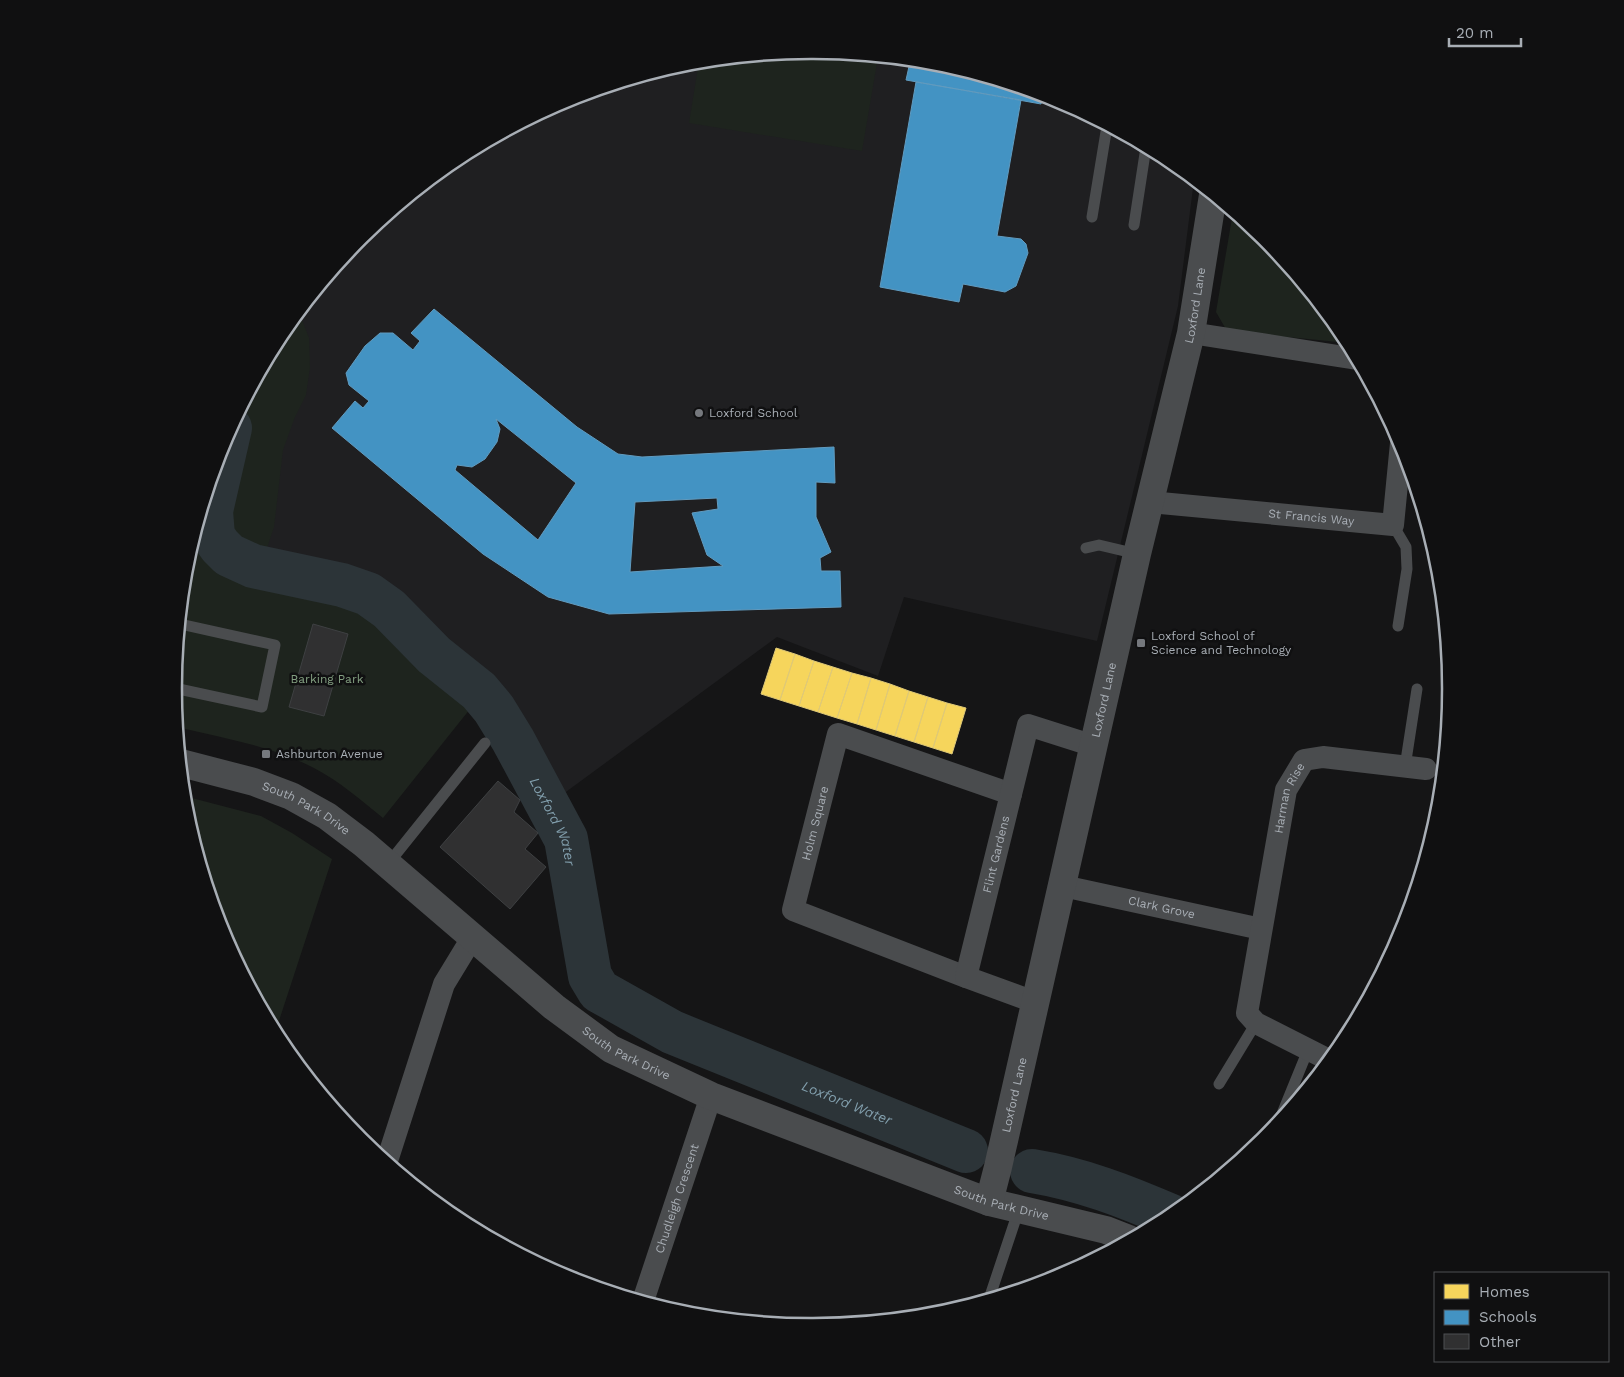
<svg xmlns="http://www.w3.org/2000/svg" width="1624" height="1377" font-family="'Work Sans',sans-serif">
<rect width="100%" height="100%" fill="#151516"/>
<path fill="#1f1f21" d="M812,50L937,62L1057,99L1167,158L1194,180L1178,306L1097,641L904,597L878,676L777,637L559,797L502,696L485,679L447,650L396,598L376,583L355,575L257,553L236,545L225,525V509L253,387L281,334L361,237L458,157L568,98L688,62Z"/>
<path fill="#1e241e" d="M812,50L878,57L862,151L689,123L699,61Z
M1233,212L1264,237L1343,334L1348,343L1227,331L1216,312Z
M299,312L309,338L310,367L306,395L295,417L283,450L274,527L265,554L236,545L225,525V509L253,387L281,334Z
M213,474C211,485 206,496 205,507C204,526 211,551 227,562C266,586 324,580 367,600C393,613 410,641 430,661C445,675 463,686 478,699L383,818C361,800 339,781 314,768C272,746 223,738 177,727L174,688L186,564Z
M184,796L261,816L292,833L332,859L275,1033L222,933L186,813Z"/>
<path fill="#f6d55c" stroke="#dfc977" d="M776,648L795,654L780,700L761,694Z
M795,654L814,661L799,706L780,700Z
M814,661L833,667L818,712L799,706Z
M833,667L852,673L837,718L818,712Z
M852,673L871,678L857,724L837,718Z
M871,678L890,684L876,730L857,724Z
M890,684L909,691L895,736L876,730Z
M909,691L928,697L914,742L895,736Z
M928,697L947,703L933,748L914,742Z
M947,703L966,708L952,754L933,748Z"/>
<path fill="#4393c3" stroke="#619bbf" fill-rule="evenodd" d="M910,62L968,72L1043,95L1041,104L906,80Z
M916,82L1021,100L997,236L1021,239L1026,244L1028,253L1016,286L1005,292L963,284L959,302L880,287Z
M434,309L577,427L618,454L642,457L834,447L835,483L816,482V517L831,552L820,558L821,571H840L841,607L609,614L548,597L483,554L332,428L355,401L363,408L369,401L349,385L346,373L365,346L380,333H393L413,350L420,341L411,333ZM496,419L576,483L538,540L455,470L457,465L472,467L485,459L497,442L500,429ZM717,498L718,509L692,513L707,555L723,566L630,572L635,502Z"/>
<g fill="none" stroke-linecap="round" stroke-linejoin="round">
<g stroke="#2c3438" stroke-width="44">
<path id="s1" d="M230,428L211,511L213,536L220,546L229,555L253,566L342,585L368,594L389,609L434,655L479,691L494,709L513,740L566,839L590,976L599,991L672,1032L966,1151"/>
<path d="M1032,1171C1081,1179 1125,1196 1171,1216"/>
</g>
</g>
<path fill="#303031" stroke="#3e4042" d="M313,624L348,634L324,716L289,707Z
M498,781L520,800L514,812L538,833L525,849L546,867L510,909L440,847Z"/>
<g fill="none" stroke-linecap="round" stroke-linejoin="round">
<path stroke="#4a4c4e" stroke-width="11" d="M1092,217L1107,126
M1134,225L1146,147
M1393,525L1406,547L1407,569L1398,626
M1086,548L1099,545L1137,554
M174,688L262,707L275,645L180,624
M1405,767L1417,689
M388,864L485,743
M1219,1084L1256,1023
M1279,1121L1308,1050
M989,1299L1019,1209"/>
<g stroke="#4a4c4e" stroke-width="22">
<path d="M1191,333L1357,359"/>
<path id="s2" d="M1150,502L1393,525L1401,443"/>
<path id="s3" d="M1063,886L1261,929"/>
<path id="s4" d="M966,977L793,910L838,734L1011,794"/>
<path id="s5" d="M1037,1003L966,977L1028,725L1094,746"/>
<path id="s6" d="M1329,1060L1256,1023L1247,1013L1286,790L1304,760L1323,757L1426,769"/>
<path d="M387,1161L444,984L472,938"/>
<path id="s7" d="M643,1301L711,1096"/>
</g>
<g stroke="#4a4c4e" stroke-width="28">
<path id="s8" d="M181,763L254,782L291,796L327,816L364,844L554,1007L611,1049L711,1096L989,1202L1106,1230L1129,1239"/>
<path id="s9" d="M989,1202L998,1167L1137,554L1191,333L1213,195"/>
</g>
</g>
<g fill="#75787d" stroke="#101011" stroke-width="2">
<circle cx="699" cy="413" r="5"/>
<rect x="1136" y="638" width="10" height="10" rx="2.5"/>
<rect x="261" y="749" width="10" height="10" rx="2.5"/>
</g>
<g text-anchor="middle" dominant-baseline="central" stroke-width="5" stroke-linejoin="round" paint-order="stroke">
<g font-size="12" fill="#a8aeb5" stroke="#101011">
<text stroke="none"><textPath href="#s9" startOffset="920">Loxford Lane</textPath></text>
<text stroke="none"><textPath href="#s2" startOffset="162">St Francis Way</textPath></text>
<text stroke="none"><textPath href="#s9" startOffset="515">Loxford Lane</textPath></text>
<text stroke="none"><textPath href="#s6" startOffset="315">Harman Rise</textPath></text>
<text stroke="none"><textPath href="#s8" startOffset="134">South Park Drive</textPath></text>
<text stroke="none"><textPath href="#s4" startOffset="275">Holm Square</textPath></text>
<text stroke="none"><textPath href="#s5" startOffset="202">Flint Gardens</textPath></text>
<text stroke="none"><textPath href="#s3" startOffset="101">Clark Grove</textPath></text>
<text stroke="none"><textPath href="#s8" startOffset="539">South Park Drive</textPath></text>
<text stroke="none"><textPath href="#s9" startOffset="110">Loxford Lane</textPath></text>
<text stroke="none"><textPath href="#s7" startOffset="108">Chudleigh Crescent</textPath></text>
<text stroke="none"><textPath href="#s8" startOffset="944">South Park Drive</textPath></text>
</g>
<g font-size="12" fill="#a8aeb5" stroke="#101011" text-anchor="start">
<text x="709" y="413">Loxford School</text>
<text x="1151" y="636">Loxford School of<tspan x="1151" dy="14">Science and Technology</tspan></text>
<text x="276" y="754">Ashburton Avenue</text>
</g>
<g font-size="12" fill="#839f81" stroke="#101011">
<text x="327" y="679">Barking Park</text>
</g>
<g font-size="14" font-style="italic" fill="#829fad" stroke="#101011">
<text stroke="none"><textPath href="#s1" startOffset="579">Loxford Water</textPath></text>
<text stroke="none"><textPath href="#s1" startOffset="1029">Loxford Water</textPath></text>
</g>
</g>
<path d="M0 0H1624V1377H0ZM811 59H813A629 629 0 0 1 1442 688V689A629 629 0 0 1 813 1318H811A629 629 0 0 1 182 689V688A629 629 0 0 1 811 59Z" fill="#101011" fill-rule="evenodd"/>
<path fill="none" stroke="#a8aeb5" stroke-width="2.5" d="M811 59H813A629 629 0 0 1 1442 688V689A629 629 0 0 1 813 1318H811A629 629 0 0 1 182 689V688A629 629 0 0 1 811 59Z"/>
<rect x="1434" y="1272" width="175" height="90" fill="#101011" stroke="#4d4f53"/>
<rect x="1444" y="1284" width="25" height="15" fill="#f6d55c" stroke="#4d4f53"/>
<text x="1479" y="1297" font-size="15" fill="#a8aeb5">Homes</text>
<rect x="1444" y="1310" width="25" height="15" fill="#4393c3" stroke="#4d4f53"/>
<text x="1479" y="1322" font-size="15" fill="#a8aeb5">Schools</text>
<rect x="1444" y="1334" width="25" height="15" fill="#303031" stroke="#4d4f53"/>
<text x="1479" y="1347" font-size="15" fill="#a8aeb5">Other</text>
<path d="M1449 38v8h72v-8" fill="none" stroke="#a8aeb5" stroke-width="2.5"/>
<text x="1456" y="38" font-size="15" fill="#a8aeb5" stroke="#101011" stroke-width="4" paint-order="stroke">20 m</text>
</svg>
